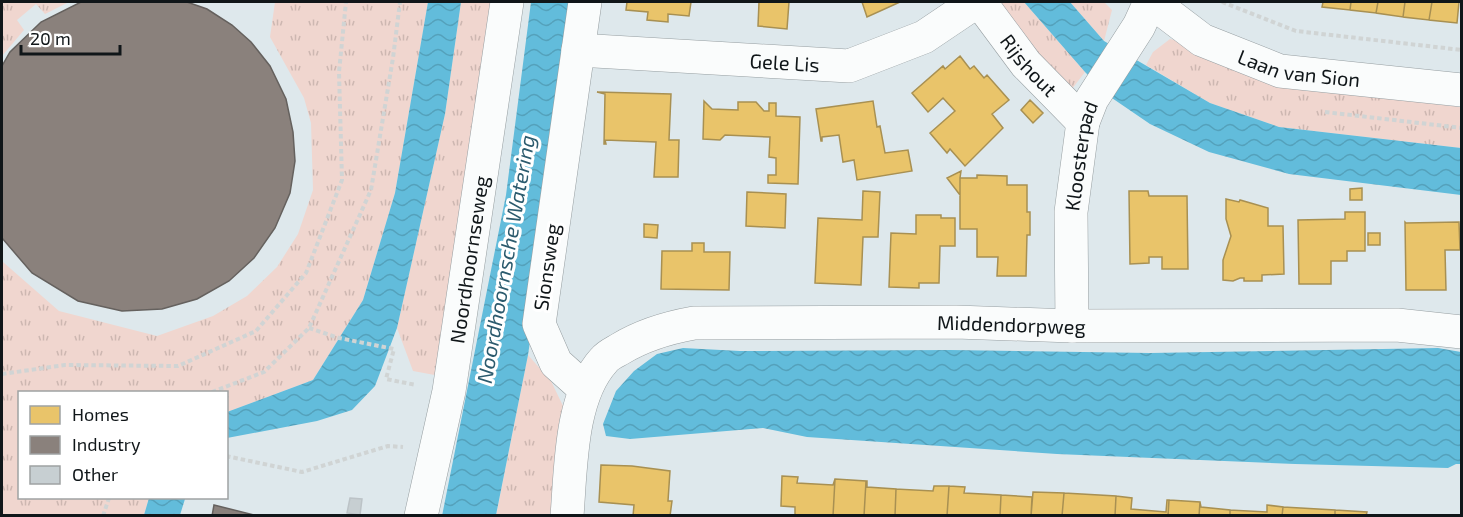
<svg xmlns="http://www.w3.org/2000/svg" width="1463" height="517" font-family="'Exo 2',sans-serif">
<defs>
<pattern id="grass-tufts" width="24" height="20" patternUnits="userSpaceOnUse" patternTransform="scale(1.5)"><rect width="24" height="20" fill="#f0d6cf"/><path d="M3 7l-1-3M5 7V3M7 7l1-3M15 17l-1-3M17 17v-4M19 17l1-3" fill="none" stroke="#cdb7b1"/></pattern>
<pattern id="water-waves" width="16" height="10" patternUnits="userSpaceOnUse" patternTransform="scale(1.5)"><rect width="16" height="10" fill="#62bcdb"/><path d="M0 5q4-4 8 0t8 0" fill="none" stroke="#54a1bb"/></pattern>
</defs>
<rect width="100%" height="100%" fill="#dee8ec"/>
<path fill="url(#grass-tufts)" d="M2,2H69L45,14L36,4L17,20L24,30L2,56Z
M275,2H428L395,193L363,300L313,380L227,412L226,392H20V498H149L144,515H2V258L3,262L59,311L157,336L213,316L247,296L277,267L298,234L313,190L311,123L304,98L270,37Z
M461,2H493L440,376L413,371L397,328L445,114Z
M1001,2H1024L1085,72L1072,89C1045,63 1020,34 1001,2Z
M1070,2H1104L1112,10L1104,41Z
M1170,39L1182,42L1271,84L1461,107V148L1279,127L1210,103L1146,65L1153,52Z
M528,355L551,381L564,408L552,515L496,516Z"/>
<path fill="url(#water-waves)" d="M428,2H461L445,114L397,328L375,386L352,410L317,421L227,438V412L313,380L363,300L395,193Z
M531,2H580L528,355L496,515L442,516L506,195Z
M1024,2H1070L1104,41L1210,103L1279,127L1461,148V195L1289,174L1209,152L1150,124L1109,96L1085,72Z
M683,348L740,351L950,350L1150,353L1438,348L1461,352V464H1456L1448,468L1295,464L1057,454L807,437L763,428L630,439L606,436L603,424L616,391L634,371L657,354Z
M149,498H182L185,499L180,515H144Z"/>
<path fill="#e9c46a" stroke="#a89052" stroke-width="1.5" d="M627,2H691L689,16L668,14V22L647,20L648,12L626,10Z
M759,2H789L787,29L758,26Z
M862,2H900L867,17Z
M1323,2H1351L1350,10L1322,7Z
M1351,2H1378L1376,13L1350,10Z
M1378,2H1405L1403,17L1376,13Z
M1405,2H1432L1429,20L1403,17Z
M1432,2H1459L1457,23L1429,20Z
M960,56L970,69L974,66L984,78L987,75L1009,100L992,114L1003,128L965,166L950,149L947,153L930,133L955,111L943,98L928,112L912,93L943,66L945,69Z
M597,92L671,94L669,140H679L678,177H654L656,142L605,140L606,144H604L605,94Z
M1030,100L1043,113L1033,123L1021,110Z
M704,101L712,109L738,110V102H756L764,111H769V103H776V116L800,117L798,184L768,183V175H776V158L769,157L770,137L725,135L720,140L703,139Z
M873,101L877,127L880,126L885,153L908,150L912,171L857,180L854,160L843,162L839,135L822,137V141H821L816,109Z
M961,171L960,178V195L947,178Z
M977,175L1007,176V185H1027V212H1030V235H1027L1026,276H997L998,257H977V229H960V178H977Z
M1362,188V200H1350V189Z
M863,191L880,192L878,237H863L861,285L815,283L818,218L862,220Z
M1129,191H1148L1149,196H1187L1188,269H1162V257H1149V263L1130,264Z
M747,192L786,194L785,228L746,226Z
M1226,199L1239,202L1240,200L1268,208V226H1283L1284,274L1262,275V281H1244V278H1240L1233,281L1223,280V260L1231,236L1226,219Z
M1345,212H1365V251H1347V261H1331V284H1299L1298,220L1345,219Z
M916,215H941V218H955V246H940L939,283H919V288L889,287L891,233L916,234Z
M1405,222L1406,223L1459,222L1460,250H1445L1446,290H1406Z
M644,224L658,225L657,238L644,237Z
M1368,233H1380V245H1368Z
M692,243H704V252H730L729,290L661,289L662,251H692Z
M601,465L632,466L670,471L668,501H672L670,516H633L634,505L599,502Z
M782,476L798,477L797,483L833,485L835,479L833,516H795V507L781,506Z
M835,479L866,481L864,516H833Z
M866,481H867V487L896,489L895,516H864Z
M934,486H949L947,516H895L896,489L933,491Z
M949,486L965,487L964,493L1001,495L1000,516H947Z
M1033,492L1064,493L1062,516H1031Z
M1064,493L1116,496L1115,516H1062Z
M1001,495L1032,497L1031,516H1000Z
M1116,496L1132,498L1131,509L1166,512L1167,500H1169L1168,516H1115Z
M1169,500L1200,502L1199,516H1168Z
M1200,502L1201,507L1230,510V516H1199Z
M1267,505L1283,507L1282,516H1230V510L1267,512Z
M1283,507L1335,510V516H1282Z
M1335,510L1367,512L1366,516H1335Z"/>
<path fill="#8a817c" stroke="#65615e" stroke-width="1.5" d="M81,2H187L207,9L232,25L251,42L270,66L286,99L293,132L295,161L290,193L275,228L254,258L229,281L197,299L162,309L122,311L78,301L32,273L2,238V66L10,52L41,22Z
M214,505L258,516H212Z"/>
<path fill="#c7cfd2" stroke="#bcc3c7" stroke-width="1.5" d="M350,498L362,499L360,515L347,513Z"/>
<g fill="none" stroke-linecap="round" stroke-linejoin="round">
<g stroke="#969ea1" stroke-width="34">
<g id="minor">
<path d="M585,2L539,324L556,363L585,389"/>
<path id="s1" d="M980,2L1026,64L1083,122"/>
<path id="s2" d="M578,50L849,66L924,37L976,2"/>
<path id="s3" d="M1072,326L1071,212L1083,122L1092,99L1139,26L1150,2"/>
<path id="s4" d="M421,516L449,391L507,2"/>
<path id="s5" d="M567,516C571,467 570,397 604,360C608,355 615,352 620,349C643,335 666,328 694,323L956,322L1072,326L1397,325L1462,332"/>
</g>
</g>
<g stroke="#969ea1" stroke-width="34">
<g id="tertiary">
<path id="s6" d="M1152,2L1202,40L1280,71L1462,90"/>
</g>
</g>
<path stroke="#d0d4d4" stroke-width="4" stroke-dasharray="4.5 3" stroke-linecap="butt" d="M1222,2L1296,31L1462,50
M1325,112L1462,128
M309,328L339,338L394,349L386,379L416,385
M2,374L65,365L178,366L256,331L306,273L342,180L339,72L346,2
M212,392L264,372L309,328L371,190L393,58L400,2
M226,456L302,472L388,446L403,447
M103,516L109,498"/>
<use href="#minor" stroke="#fafcfc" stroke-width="33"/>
<use href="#tertiary" stroke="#fafcfc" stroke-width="33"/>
</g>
<g text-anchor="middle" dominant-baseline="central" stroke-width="6" stroke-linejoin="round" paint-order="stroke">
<g font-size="20" fill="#101619" stroke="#fff">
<text stroke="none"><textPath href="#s2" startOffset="207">Gele Lis</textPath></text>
<text stroke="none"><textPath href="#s1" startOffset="80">Rijshout</textPath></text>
<text stroke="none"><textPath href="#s6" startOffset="165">Laan van Sion</textPath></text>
<text stroke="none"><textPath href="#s3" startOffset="171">Kloosterpad</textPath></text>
<text stroke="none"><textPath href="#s4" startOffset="261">Noordhoornseweg</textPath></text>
<text transform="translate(546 267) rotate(-82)">Sionsweg</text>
<text stroke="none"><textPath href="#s5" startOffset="579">Middendorpweg</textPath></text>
</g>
<g font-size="21" font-style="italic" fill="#2c5b6e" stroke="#fff">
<text transform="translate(505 259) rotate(-80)">Noordhoornsche Watering</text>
</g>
</g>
<rect width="1463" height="517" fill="none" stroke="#101619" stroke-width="6"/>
<rect x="18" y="391" width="210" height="108" fill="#ffffff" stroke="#9fa2a3" stroke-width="1.5"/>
<rect x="30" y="406" width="30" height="18" fill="#e9c46a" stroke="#9fa2a3" stroke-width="1.5"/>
<text x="72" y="421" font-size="18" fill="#101619">Homes</text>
<rect x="30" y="436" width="30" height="18" fill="#8a817c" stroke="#9fa2a3" stroke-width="1.5"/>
<text x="72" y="451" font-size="18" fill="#101619">Industry</text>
<rect x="30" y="466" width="30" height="18" fill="#c7cfd2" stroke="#9fa2a3" stroke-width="1.5"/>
<text x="72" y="481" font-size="18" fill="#101619">Other</text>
<path d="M21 45v9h99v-9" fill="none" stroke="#101619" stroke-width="3"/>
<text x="30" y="45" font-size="18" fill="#101619" stroke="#ffffff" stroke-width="4.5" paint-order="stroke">20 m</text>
</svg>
